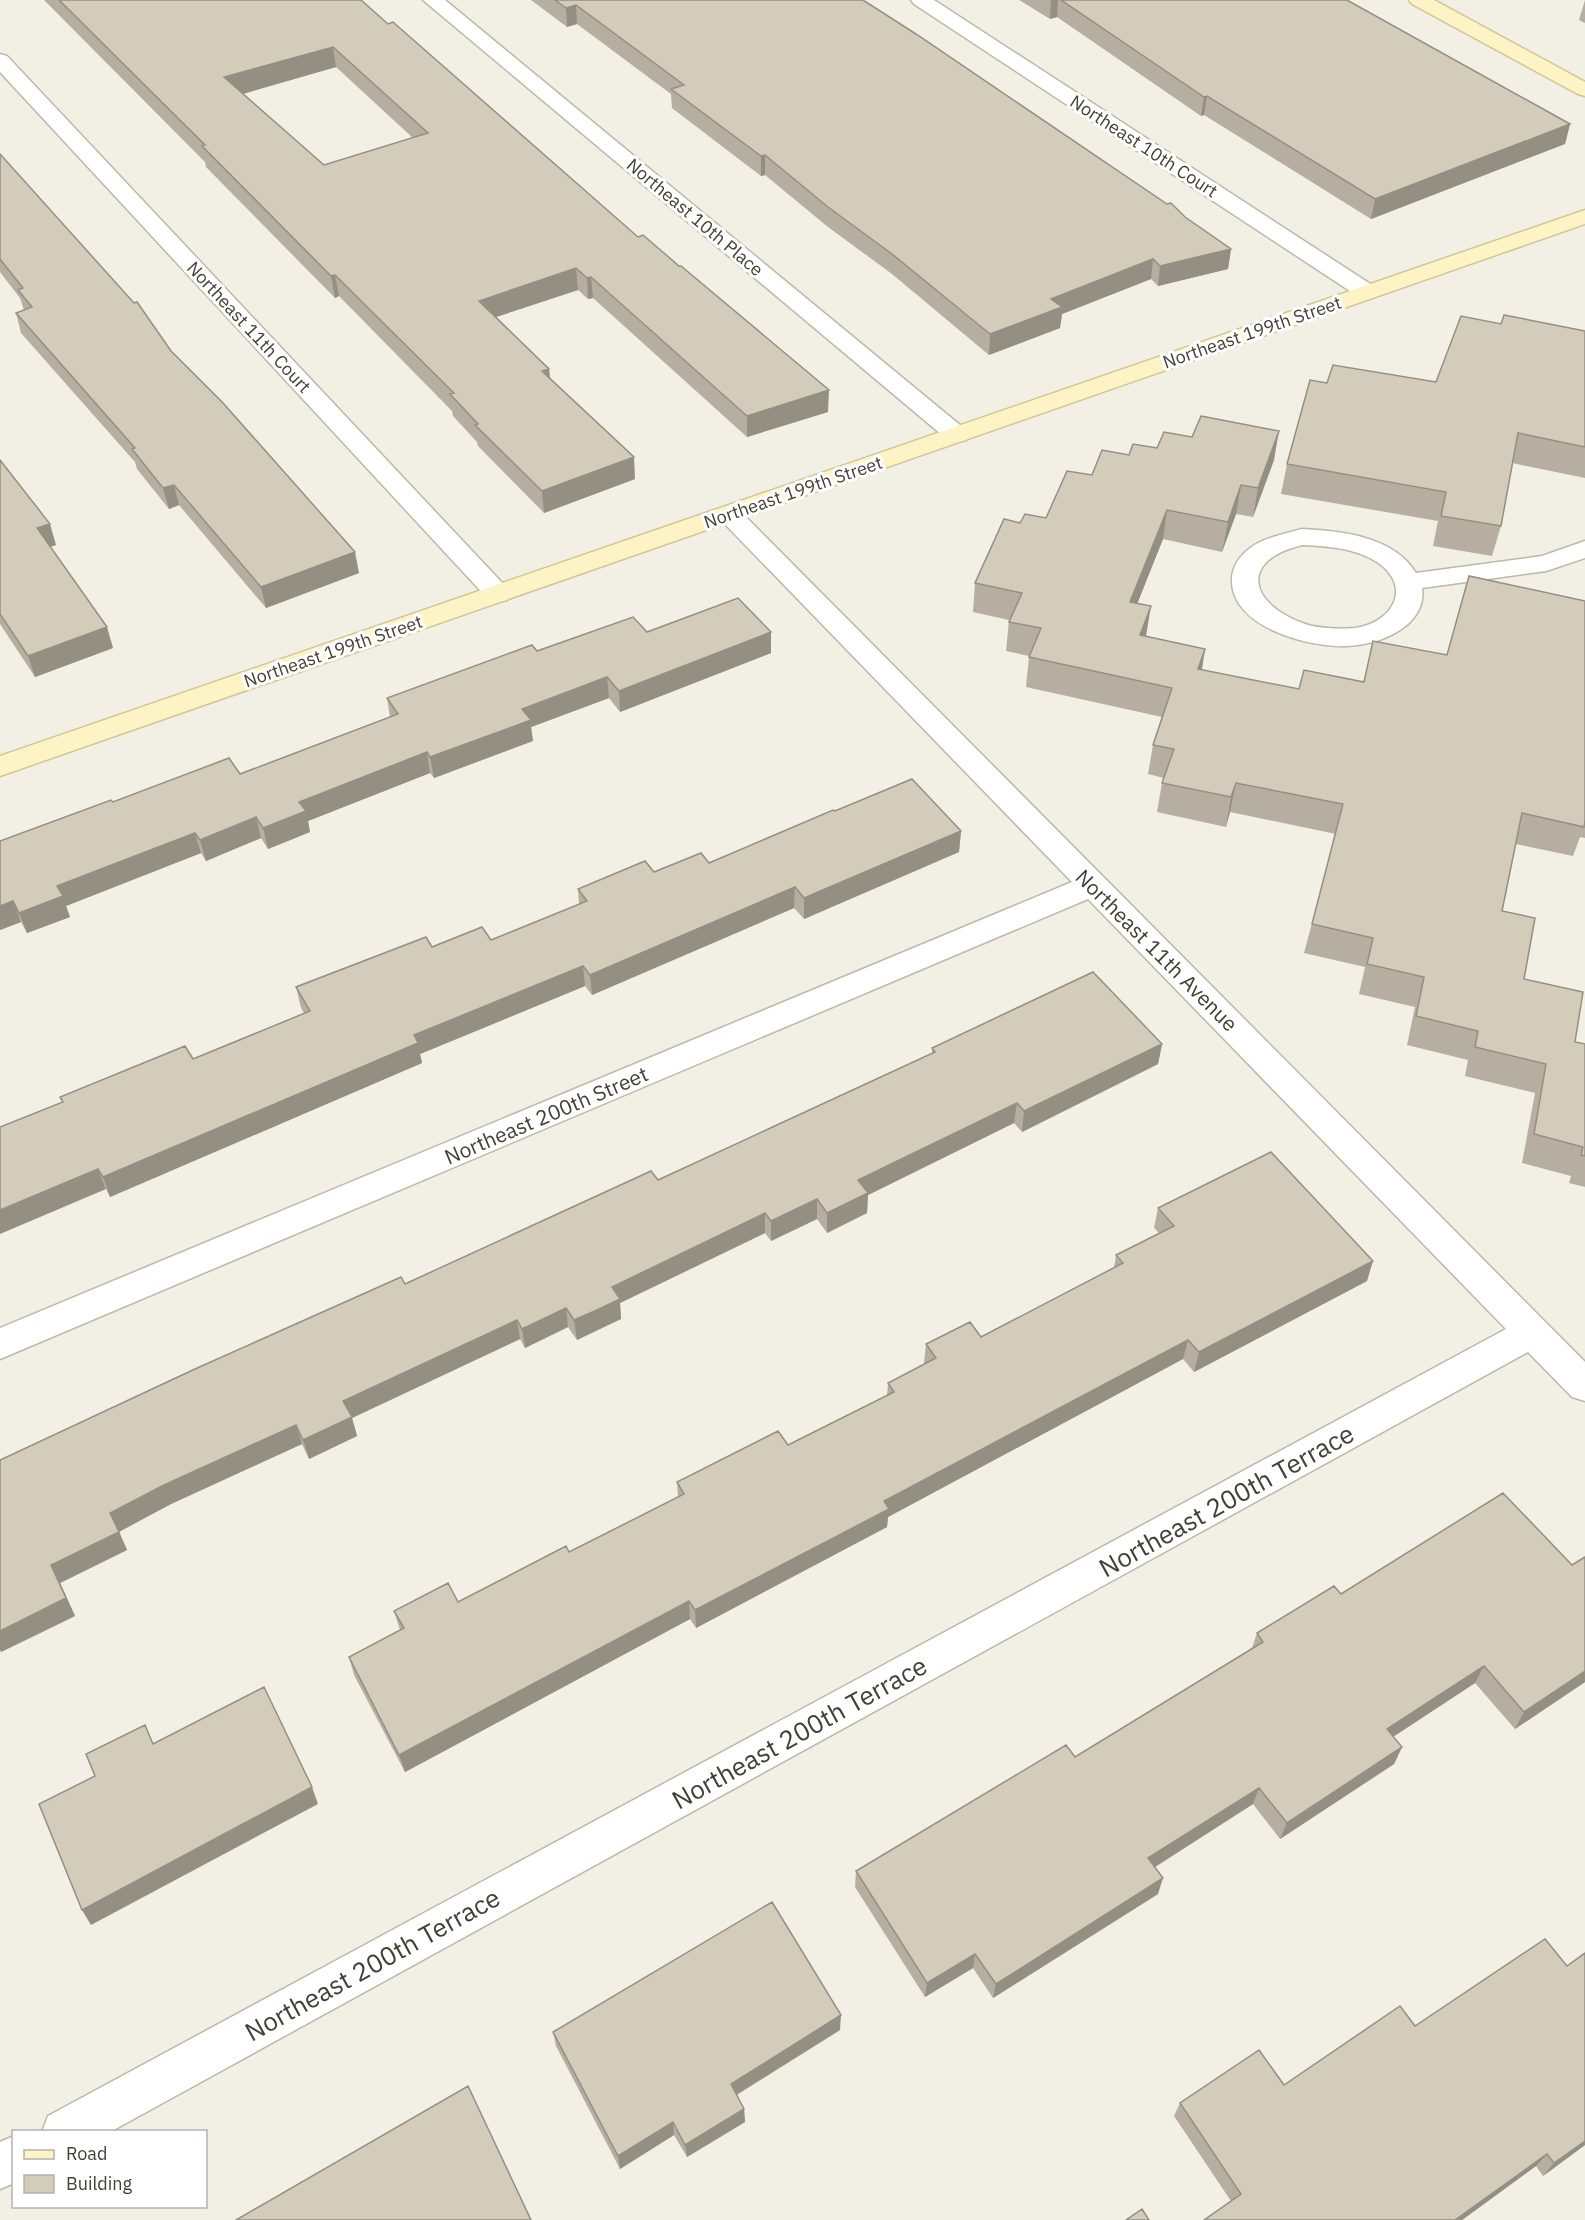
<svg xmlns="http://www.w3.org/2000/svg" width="1585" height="2220" font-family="'IBM Plex Sans',sans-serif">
<rect width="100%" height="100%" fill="#f2efe5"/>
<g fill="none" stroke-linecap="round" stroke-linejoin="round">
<g stroke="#beb8a8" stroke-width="3">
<path id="street" d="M423,0H445L966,430L969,435L966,440L957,442L948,440Z
M911,0H934L1375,287L1379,292L1375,297L1367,299L1359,297L914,4Z
M0,54L7,56L507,588L511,594L507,600L498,602L489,600L0,72Z
M729,506L738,509L1585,1362V1401L1572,1397L1528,1352L110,2132H42L48,2116L1506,1329L1088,899L0,1359V1328L1072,882L720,519L716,514L720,509Z
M1302,529C1342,531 1393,536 1416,573L1542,556L1585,541V558L1546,571L1422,588C1425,606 1414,621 1400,630C1385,640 1365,645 1347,646C1310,648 1229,627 1232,578C1233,562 1245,550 1258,543C1272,536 1287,533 1302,529ZM1302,545C1327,546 1355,548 1377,562C1414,587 1392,623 1355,628C1339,629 1320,629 1305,624C1250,605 1237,561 1302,545Z
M14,2136V2183L0,2189V2142Z"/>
</g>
<g stroke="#d2c596" stroke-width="3">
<path id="secondary" d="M1409,0H1434L1585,82V96L1578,94L1412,4Z
M1585,210V224L0,776V756Z"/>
</g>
<use href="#street" fill="#fff" fill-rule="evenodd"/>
<use href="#secondary" fill="#fef3c4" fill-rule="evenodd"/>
</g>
<path fill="#b6afa1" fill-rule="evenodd" d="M44,0H361L828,412L747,437L593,298L588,299L578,290L496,317L549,369L550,378L635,479L544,513L478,446L477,442L453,416L452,411L339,296L335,298L206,167L205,162ZM336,67L413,138L324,165L243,94Z
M531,0H863L1231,249L1228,269L1158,286L1151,279L1062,314L1060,328L989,355L892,274L828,227L765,175L761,176L672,108L671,94L577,24L567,27Z
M1019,0H1347L1570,124L1565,144L1371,219L1204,115L1201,116L1057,17L1050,19Z
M1585,0V23L1579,20Z
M0,154L171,351L359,573L266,608L179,505L169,509L137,469L135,462L21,333L16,313L24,310L20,298L0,272Z
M1501,324L1585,331V478L1512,463L1501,526L1492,556L1433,546L1438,521L1281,494L1287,464L1327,383L1436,382Z
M1157,448L1274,460L1253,517L1236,514L1222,552L1163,539L1137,603L1146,636L1205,649L1202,670L1299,689L1364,682L1447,655L1585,601V838L1580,837L1573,856L1516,844L1502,911L1524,979L1575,1042L1585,1044V1187L1569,1183L1571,1176L1522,1163L1535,1093L1465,1076L1468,1060L1407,1045L1415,1007L1359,994L1365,967L1304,953L1336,834L1230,812L1226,827L1157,812L1162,783L1164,778L1148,774L1153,745L1162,717L1026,687L1029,656L1006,651L1009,620L973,612L975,583L1020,523L1046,518L1092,475L1129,455Z
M0,460L56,545L50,547L113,648L35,677L0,624Z
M647,632L771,653L620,712L609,698L531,727L533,741L434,778L430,773L308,821L310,832L268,849L261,838L206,861L201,853L66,906L70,917L27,933L21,922L0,930V841L113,802L240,774L390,717L387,698L537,651Z
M835,811L961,831L959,852L804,919L794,908L592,995L585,986L420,1054L422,1063L110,1197L60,1097L193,1059L304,1013L301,1008L296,987L432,947L491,940L579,904L578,889L654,872L709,863Z
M1162,1044L1158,1064L1022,1132L1014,1123L868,1195L867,1213L827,1233L817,1219L771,1241L765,1233L620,1303L621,1319L599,1329L577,1340L568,1327L525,1348L520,1339L352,1418L357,1436L309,1459L302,1444L171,1504L119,1531L127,1550L60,1583L75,1616L1,1652L0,1460L405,1284L658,1180L932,1053V1048Z
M1158,1208L1367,1281L1194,1372L1183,1359L888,1517L887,1527L696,1628L690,1619L405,1772L354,1675L349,1657L400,1630L394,1611L458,1602L569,1552L678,1497L677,1482L788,1445L887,1396L888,1383L925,1364L924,1363L926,1344L981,1337L1114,1268L1116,1255L1159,1233L1154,1228Z
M1341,1594L1585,1682L1515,1729L1475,1683L1393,1737L1402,1747L1394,1764L1280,1839L1253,1804L1155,1867L1158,1894L993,1998L973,1968L925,1997L855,1887L856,1871L1075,1757L1252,1648L1257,1633Z
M1585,1953V2145L1543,2176L1536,2166L1462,2220H1204L1231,2201L1174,2116L1180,2103L1284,2085L1415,2026L1567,1966Z
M840,2030L737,2095L744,2109L745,2122L687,2157L674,2135L620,2169L556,2046L553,2032Z"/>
<path fill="#948f83" d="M1051,0H1058L1057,17L1050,19Z
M576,5L577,24L567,27L566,8Z
M333,47L336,67L228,98L224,77Z
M1207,96L1204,115L1201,116L1204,97Z
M1570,124L1565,144L1371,219L1375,199Z
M765,155V175L761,176V156Z
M1231,249L1228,269L1158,286L1160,266Z
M1153,259L1151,279L1062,314L1060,328L989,355L990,334L1051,299Z
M576,268L578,290L481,322L479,301Z
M335,275L339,296L335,298L331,276Z
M591,277L593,298L588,299L587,278Z
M549,369L551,390L542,371Z
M829,390L828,412L747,437V416Z
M1279,431L1274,460L1253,517L1258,488Z
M634,457L635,479L544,513L542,491Z
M174,485L179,505L169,509L163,488Z
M1241,485L1236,514L1222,552L1228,522Z
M1167,510L1163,539L1126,632L1130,602Z
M50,524L56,545L44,549L37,528Z
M355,552L359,573L266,608L261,587Z
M1151,606L1146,636L1140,635Z
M107,627L113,648L35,677L28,656Z
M771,632V653L620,712L619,691Z
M1205,649L1200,679L1198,669Z
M607,677L609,698L531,727L533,741L434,778L430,757L522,709Z
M427,752L430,773L308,821L310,832L268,849L263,828L299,802Z
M1236,783L1230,812L1226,827L1231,797Z
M256,817L261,838L206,861L200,840Z
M961,831L959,852L804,919V898Z
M195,833L201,853L66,906L70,917L27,933L19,913L57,886Z
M795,887L794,908L592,995L590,975Z
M13,901L21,922L0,930V906Z
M583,966L585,986L420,1054L422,1063L110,1197L103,1177L414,1035Z
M1162,1044L1158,1064L1022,1132L1024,1111Z
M1017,1103L1014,1123L868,1195L867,1213L827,1233V1213L858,1180Z
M98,1169L106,1189L0,1234V1210Z
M817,1199V1219L771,1241V1221Z
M765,1213V1233L620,1303L621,1319L577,1340L574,1320L612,1287Z
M1373,1261L1367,1281L1194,1372L1199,1352Z
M566,1308L568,1327L525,1348L522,1329Z
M517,1320L520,1339L352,1418L357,1436L309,1459L303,1440L343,1401Z
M1188,1340L1183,1359L888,1517L887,1527L696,1628L695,1610L884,1501Z
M296,1425L302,1444L171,1504L119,1532L110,1513L164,1485Z
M119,1532L127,1550L60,1583L75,1616L1,1652L0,1650V1631L51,1565Z
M689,1601L690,1619L405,1772L399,1755Z
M1484,1666L1475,1683L1379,1746L1387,1729Z
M1585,1671V1682L1515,1729L1524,1712Z
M1402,1747L1394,1764L1280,1839L1287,1823Z
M312,1787L318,1804L91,1925L82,1910Z
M1259,1788L1253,1804L1144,1874L1148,1858Z
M1163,1878L1158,1894L993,1998L996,1984Z
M975,1954L973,1968L925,1997L927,1983Z
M841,2015L840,2030L732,2097L731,2084Z
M744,2109L745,2122L687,2157L685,2145Z
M673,2122L674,2135L620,2169L618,2156Z
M1585,2141V2145L1543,2176L1554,2163Z
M1547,2154L1536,2166L1462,2220H1455Z"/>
<path fill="#d4ccbb" stroke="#948f83" stroke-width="1.5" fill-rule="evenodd" d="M59,0H361L388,24L393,22L638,237L643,235L679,266H681L829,390L747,416L591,277L587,278L576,268L479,301L549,369L542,371L634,457L542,491L475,425L478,424L450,394L454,393L335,275L331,276L202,146L205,145ZM333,47L428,133L324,165L224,77Z
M555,0H863L916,34L1167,204L1171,203L1185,217L1231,249L1160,266L1153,259L1051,299L1062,307L990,334L892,254L828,207L765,155L761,156L671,89L684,85L576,5L566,8Z
M1061,0H1347L1570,124L1375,199L1207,96L1204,97Z
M0,154L134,303L137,302L171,351L223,403L355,552L261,587L174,485L163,488L132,449L135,448L16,313L32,307L18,290L23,288L0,259Z
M1504,315L1585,331V447L1518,433L1501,526L1441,516L1446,492L1287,464L1310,380L1327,383L1333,365L1436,382L1461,316L1501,324Z
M1201,416L1279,431L1258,488L1241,485L1228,522L1167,510L1130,602L1151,606L1140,635L1205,649L1198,669L1299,689L1304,670L1364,682L1373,641L1447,655L1469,576L1585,601V820L1584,827L1522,813L1502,911L1535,918L1524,979L1583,992L1575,1042L1585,1044V1156L1581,1155L1583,1147L1534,1134L1546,1064L1475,1047L1478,1031L1416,1016L1424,977L1367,964L1373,938L1312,924L1343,804L1236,783L1231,797L1162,783L1174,749L1153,745L1172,688L1029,657L1041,628L1009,622L1022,593L975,583L1004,519L1020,523L1025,514L1046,518L1067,471L1092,475L1102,450L1129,455L1133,444L1157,448L1164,432L1192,437Z
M0,460L50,524L37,528L107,627L28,656L0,614Z
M738,598L771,632L619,691L607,677L522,709L531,720L430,757L427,752L299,802L306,811L263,828L256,817L200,840L195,833L57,886L63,896L19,913L13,901L0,906V841L111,800L113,802L229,758L240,774L398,714L387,698L532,645L537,651L633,617L647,632Z
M912,779L961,831L804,898L795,887L590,975L583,966L414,1035L418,1043L103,1177L98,1169L0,1210V1127L63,1102L60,1097L185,1046L193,1059L310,1011L296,987L426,937L432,947L482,927L491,940L587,901L578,889L645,861L654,872L701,853L709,863L833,810L835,811Z
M1093,972L1162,1044L1024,1111L1017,1103L858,1180L868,1193L827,1213L817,1199L771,1221L765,1213L612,1287L620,1299L597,1310L574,1320L566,1308L522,1329L517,1320L343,1401L352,1417L303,1440L296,1425L164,1485L110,1513L119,1532L51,1565L66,1598L0,1631V1460L195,1369L401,1277L405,1284L651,1171L658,1180L935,1052L932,1048Z
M1271,1152L1373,1261L1199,1352L1188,1340L884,1501L889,1509L695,1610L689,1601L399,1755L349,1657L404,1628L394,1611L448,1583L458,1602L566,1546L569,1552L684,1494L677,1482L778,1431L788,1445L894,1392L888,1383L936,1358L926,1344L970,1322L981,1337L1123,1263L1116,1255L1174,1226L1158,1208Z
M1503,1493L1572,1565L1585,1557V1671L1524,1712L1484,1666L1387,1729L1402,1747L1287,1823L1259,1788L1148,1858L1163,1878L996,1984L975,1954L927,1983L856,1871L1066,1745L1075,1757L1263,1642L1257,1633L1334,1586L1341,1594Z
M264,1687L312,1787L82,1910L39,1804L95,1776L86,1754L145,1725L153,1744Z
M772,1902L841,2015L731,2084L744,2109L685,2145L673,2122L618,2156L553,2032Z
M1545,1939L1567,1966L1585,1953V2141L1554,2163L1547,2154L1455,2220H1204L1241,2194L1180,2103L1259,2050L1284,2085L1400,2006L1415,2026Z
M468,2086L531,2220H236Z
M1142,2209L1149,2220H1126Z"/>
<g text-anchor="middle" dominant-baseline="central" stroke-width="6" stroke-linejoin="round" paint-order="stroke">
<g font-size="18" fill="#454035" stroke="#fff">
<text transform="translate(1144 146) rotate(33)">Northeast 10th Court</text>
<text transform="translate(695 217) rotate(40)">Northeast 10th Place</text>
<text transform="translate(249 327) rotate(47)">Northeast 11th Court</text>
<text transform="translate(1252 332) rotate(-19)">Northeast 199th Street</text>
<text transform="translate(793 492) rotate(-19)">Northeast 199th Street</text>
<text transform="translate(333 651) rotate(-19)">Northeast 199th Street</text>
</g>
<g font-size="21" fill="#454035" stroke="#fff">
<text transform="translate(1157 950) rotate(45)">Northeast 11th Avenue</text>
<text transform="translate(546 1115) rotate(-23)">Northeast 200th Street</text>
</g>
<g font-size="26" fill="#454035" stroke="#fff">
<text transform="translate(1226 1500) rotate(-29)">Northeast 200th Terrace</text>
<text transform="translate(799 1732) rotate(-29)">Northeast 200th Terrace</text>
<text transform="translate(372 1964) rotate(-29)">Northeast 200th Terrace</text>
</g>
</g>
<rect x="12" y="2130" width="195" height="78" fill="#ffffff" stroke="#b5b3ae" stroke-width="1.5"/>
<rect x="24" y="2150" width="30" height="9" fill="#fef3c4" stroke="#b5b3ae" stroke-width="1.5"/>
<text x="66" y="2160" font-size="18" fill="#454035">Road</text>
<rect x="24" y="2175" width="30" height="18" fill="#d4ccbb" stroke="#b5b3ae" stroke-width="1.5"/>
<text x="66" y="2190" font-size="18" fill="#454035">Building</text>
</svg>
